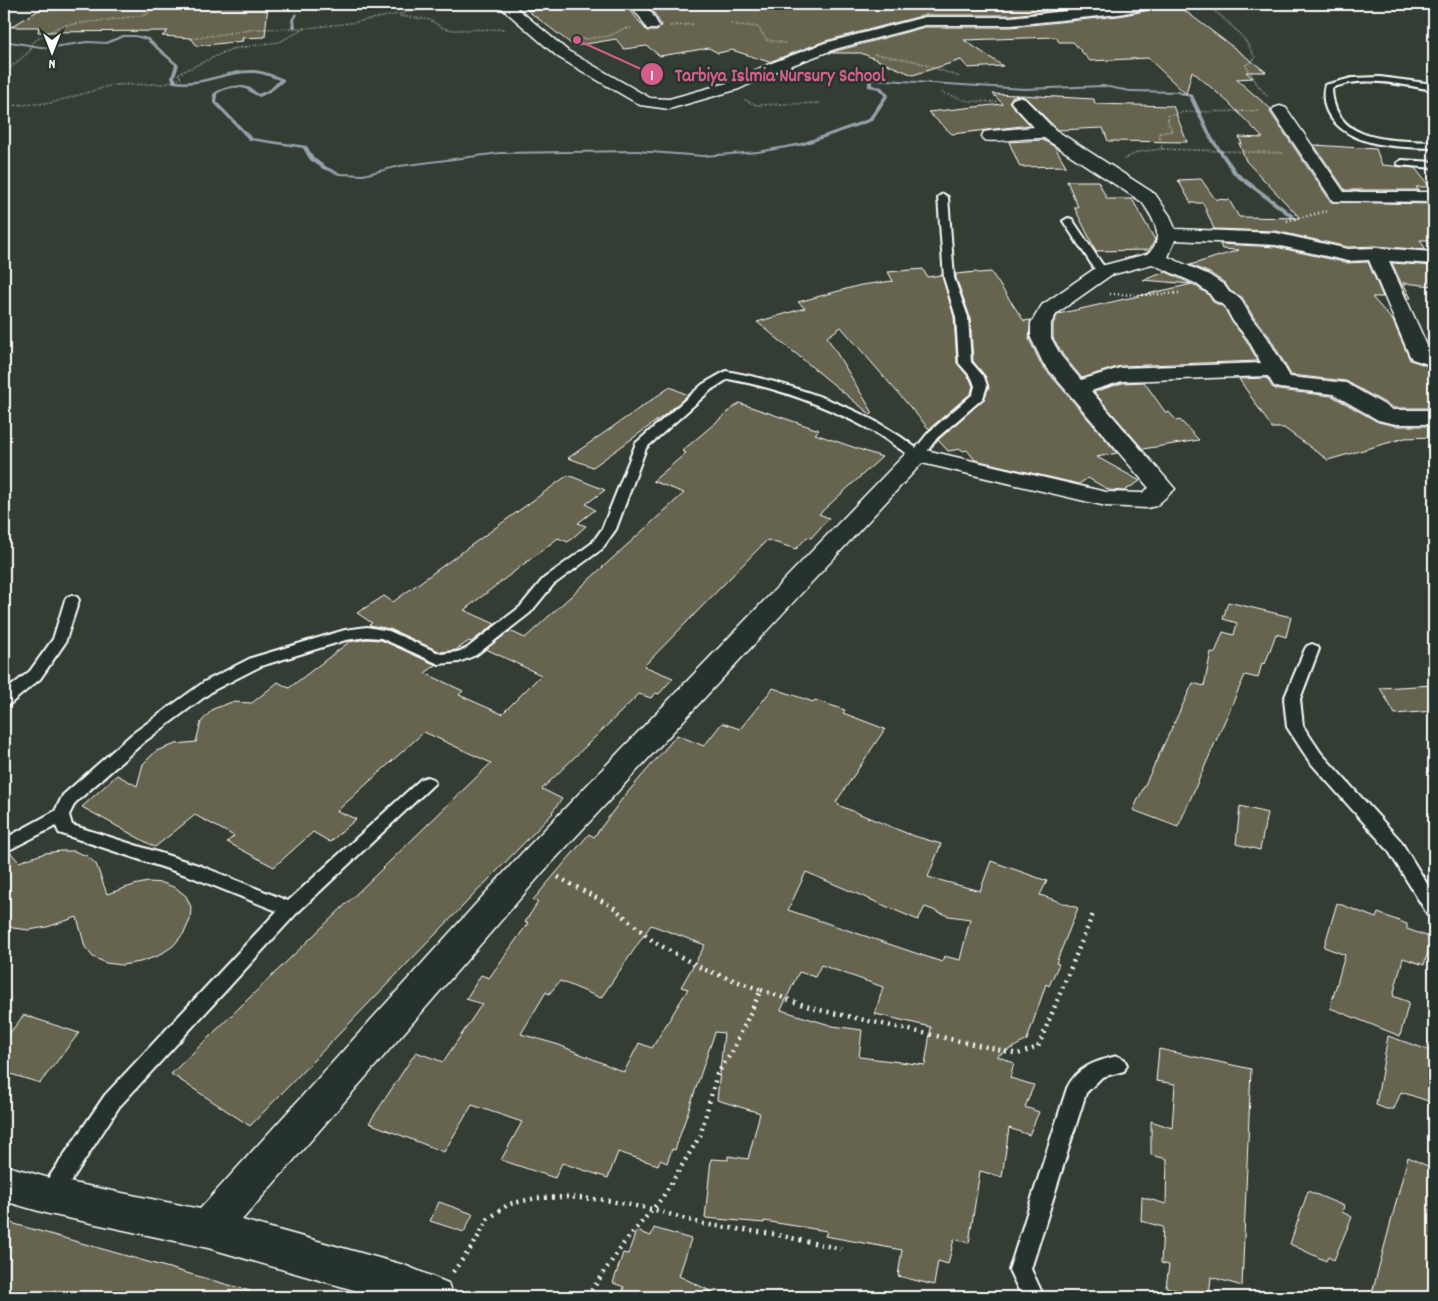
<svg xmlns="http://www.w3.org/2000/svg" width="1438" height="1301" font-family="Dekko,sans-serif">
<rect width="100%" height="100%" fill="#333d34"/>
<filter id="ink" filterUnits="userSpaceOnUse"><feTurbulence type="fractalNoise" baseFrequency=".02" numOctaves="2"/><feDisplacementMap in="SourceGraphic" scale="10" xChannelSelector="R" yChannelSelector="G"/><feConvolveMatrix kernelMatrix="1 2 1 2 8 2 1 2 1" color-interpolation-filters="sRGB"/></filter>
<g filter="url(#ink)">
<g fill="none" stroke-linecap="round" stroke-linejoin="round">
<path fill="#95a4ab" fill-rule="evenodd" d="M295,13L298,14L295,20L296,27L294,28L292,27L291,20Z
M123,35H135L148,38L179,65L175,77L177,81C205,84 227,69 254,70C265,71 274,75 284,79V81L273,90L260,97C254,96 251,91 245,89C236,86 224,89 217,94V102L252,138L307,146L314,158L327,167L340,173L363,174L400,165L500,152L637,150L703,155L758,151L801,143L868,119L885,95L879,89L868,87V79L870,78L1024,88L1103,85L1130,90L1177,91L1193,95L1213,138L1238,173L1290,212L1304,225L1299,226L1286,214L1234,175L1209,138L1189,97L1177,93L1130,92L1103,87L1024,90L872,80V85L882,87L889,95L872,121L804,145L758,153L703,157L637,152L500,154L400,167L363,176L339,175L323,169L310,160L303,148L249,140L213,102V94C221,87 237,83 248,87C252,88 256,92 258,94L270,89L279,80C271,77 262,73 253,73C224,72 203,88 173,83L171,77L175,65L146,40L135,37H124L107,44L87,43L47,49L4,42V40L47,47L87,41L106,42Z"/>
</g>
<path fill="#666450" stroke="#fff" fill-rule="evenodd" d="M49,4H268L265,37L242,38L243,41L197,46L191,38L162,36L168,31L38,32L39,27H11Z
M519,4H527L530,10L551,9L555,4H625L647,31H657L661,25L653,11L645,4H761V9L825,6L824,4L941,5L942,4H1115L1011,15H925L825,41L769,62L732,50L718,53L709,48L660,56L647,46L624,49L616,39L574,46Z
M1159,4H1176L1266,72H1246L1253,78L1236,79L1271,109L1270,112L1331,202L1432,204L1434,207V240H1420L1426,250L1376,246L1348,247L1276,231L1214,229L1203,203H1191L1178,180L1201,179L1215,199L1229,200L1239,217L1300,218L1246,161L1239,143L1242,144L1239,137L1263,138L1228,102L1192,71L1186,94L1148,58L1090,61L1073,42H1059L1056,37L964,40L1003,66L968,68L961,60L913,75L861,53H829L925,27H1011L1119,16L1155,9Z
M993,94L1018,95L1012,97L1009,102L1030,125L952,134L928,112L1003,104Z
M1020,95L1094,99L1095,104L1173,106L1187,142L1108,141L1103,128L1058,130L1026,98Z
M1043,140L1055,147L1066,166L1020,167L1009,142Z
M1314,145L1376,149L1382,165L1415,168L1430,187H1416L1419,190H1345Z
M1067,181H1098L1107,199H1132L1155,240L1151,247L1148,250L1096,251L1074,207H1078Z
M1220,244L1276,247L1348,263L1368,262L1383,297H1372L1393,321L1410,360L1434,368V408H1394L1346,381L1291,375L1269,336L1254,318L1242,297L1230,291L1225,283L1210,273L1190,265L1239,250L1222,249Z
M1392,263L1434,266V286L1403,283L1411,298H1408Z
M923,269L927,277L942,275L954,317L957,363L970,379L973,386L971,393L929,429L841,327L827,337L873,413L871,415L757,322L805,308L798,302L861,285L893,281L888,272Z
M976,272L978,273L991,272L1024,321L1031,320L1029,339L1041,364L1117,453L1097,457L1140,481L1124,491L1109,490L1088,478L1079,484L975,460L967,450L963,451L961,449L948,451L938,440L984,399L989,387L985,376L973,361L970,317L956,278V274Z
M1166,272L1194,285L1208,294L1213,302L1224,307L1232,322L1246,340L1258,361L1120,366L1082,378L1063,355L1053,338V324L1058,314L1192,284L1143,280Z
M1267,378L1272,387L1278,390L1332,396L1378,422L1396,426H1434V437L1405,438L1328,460L1284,428H1272L1239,379Z
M1144,382L1166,413L1169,412L1177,421L1180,420L1199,440L1143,449L1094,392L1122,383Z
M670,387L688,395L666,414L593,467L568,458Z
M739,403L819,430L815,434L882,457L819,514L829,518L811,538L807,537L796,549L767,540L644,666L673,678L659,694L656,693L651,698L639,694L542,789L562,799L552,812L553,813L250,1126L171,1074L491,763L424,732L337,811L356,819L330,842L313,832L274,867L227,842L234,836L195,815L155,847L82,807L117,775L137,786L143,764L156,751L176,744L196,742L201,722L213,709L232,702L252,703L278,682L289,688L349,642L367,639L381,640L436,665L425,673L463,691L459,695L502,714L541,675L486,649L510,631L525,638L684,493L653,481L686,453L682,451Z
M568,475L605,490L586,504L595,510L578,523L586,526L568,542L558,538L464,610L495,624L471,642L469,641L456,650L441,652L390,629L369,625L372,623L357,613L384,596L393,602Z
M1228,602L1291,617L1286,637L1276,634L1265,664L1262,663L1258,678L1245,675L1178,827L1133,810L1193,683L1204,686L1211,652L1215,653L1223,632L1234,635L1237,623L1223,619Z
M1434,685V711L1395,714L1380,688Z
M773,688L813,702L815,700L845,710L843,713L885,729L836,802L839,804L838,805L911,835L941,844L928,877L980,891L991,861L1047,881L1040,895L1078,908L1056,963L1059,964L1049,986L1046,984L1027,1040L997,1056L1014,1063L1010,1078L1034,1085L1025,1107L1039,1112L1029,1135L1009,1128L1002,1177L980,1171L969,1243L954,1239L948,1264L938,1261L934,1285L898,1276L902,1250L825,1236L827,1231L764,1221V1223L705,1218L711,1159L728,1160V1156L748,1159L760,1113L717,1100L724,1033L715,1032L675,1150L672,1149L667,1163L660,1160L658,1165L618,1152L608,1178L562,1163L555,1178L501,1160L522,1122L472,1105L444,1152L369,1123L416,1052L443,1062L482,1004L466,999L481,975L489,978L528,923L525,922L538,902L533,900L589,834L594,837L622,799L677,735L704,746L722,723L740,729ZM806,872L918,920L925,907L949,916L970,919L960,960L944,956L942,962L788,910ZM651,925L705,945L681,987L688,989L652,1048L639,1043L624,1072L559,1045L521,1034L546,992L549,994L560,981L601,998ZM821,965L883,987L875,1014L931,1027L925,1065L859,1057L862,1030L833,1026L781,1010L799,972L815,977Z
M1240,806L1267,813L1260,850L1236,844Z
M60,851H74L87,856L96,864L107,894L134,885L148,882L163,883L176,888L186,896L191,907L190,920L184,933L173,946L158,956L140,962L122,965L106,963L93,957L85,947L77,917L47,927L29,930L13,928L4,923V853L10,852L19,862L45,853Z
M1337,903L1376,918L1378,913L1407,924V929L1432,938L1424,965L1403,958L1393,996L1409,1002L1400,1036L1330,1008L1345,955L1324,947Z
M24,1015L79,1033L40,1083L4,1072V1040Z
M1388,1036L1434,1052V1103L1401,1092L1394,1109H1386L1376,1105Z
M1159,1049L1251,1069L1242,1286L1211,1277L1209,1297H1200L1166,1287L1169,1265L1161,1263L1163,1227L1141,1221L1142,1197L1166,1204L1167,1159L1151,1155V1121L1172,1128L1175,1084L1156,1081Z
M1408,1157L1434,1169V1297H1371Z
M1308,1191L1344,1206L1342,1212L1352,1217L1334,1260L1328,1257L1326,1261L1290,1244Z
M439,1202L473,1214L464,1232L430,1221Z
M4,1221L250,1291L249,1297H4Z
M654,1228L691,1239L679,1276L723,1297H646L623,1291L624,1287L613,1283L623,1253L628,1254L636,1231L651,1236Z"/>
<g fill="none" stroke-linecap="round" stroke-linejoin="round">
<g stroke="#fff" stroke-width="4">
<path id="service" d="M1380,77L1434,84V90C1401,85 1365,75 1332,88C1333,144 1393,140 1434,142V148C1399,147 1350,148 1329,115C1324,107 1322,94 1325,85L1352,78Z
M1402,160L1434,162V168L1399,165L1397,163Z
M943,194L948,197L954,278L968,317L971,362L984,377L987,386L983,398L937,438L922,458C911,460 887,439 876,433C829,407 780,388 728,379L711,390L646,448L616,529L602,549L553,585L530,613L476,655L459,662L439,664L381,638L367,637L346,640L261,666L214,690L144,742L75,803L69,815L72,825L201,866L288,901L421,779L427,777L433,779L435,783L296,914L119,1107L57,1203L49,1206L41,1203L38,1196L41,1189L105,1095L277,911L189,876L59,833L56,826L5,852L4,839L55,811L63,795L132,734L204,682L251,658L345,630L367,627L389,631L441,654L457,652L466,649L520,607L543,579L592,543L602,529L636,443L703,384L726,371C788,382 866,408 916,448L929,432L973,394L975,386L972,378L959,363L956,317L944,278L938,197Z
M1068,218L1072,219L1102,264L1109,271L1108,273H1100L1094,268L1063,221Z
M72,595L77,597L79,600L65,643L40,679L10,704L4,705V692L30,671L53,639L65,600L67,597Z
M1312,644L1317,646L1319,649L1300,699L1303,726L1321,753L1400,840L1434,895V917L1428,915L1388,850L1309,761L1287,727L1284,699L1305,649L1307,646Z
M1117,1056L1124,1059L1127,1065L1124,1071L1102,1077L1086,1093L1031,1269L1044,1297H1022L1009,1270L1067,1088C1077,1067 1096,1061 1117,1056Z"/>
</g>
<g stroke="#fff" stroke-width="3">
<path id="minor" d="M497,4H512L568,51L650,98L669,99L727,83L769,64L825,43L925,17H1011L1130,4H1157L1155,7L1119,14L1011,25H925L835,49L779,70L739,89L669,109L640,105L558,57Z
M529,4H553L551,7L530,8Z
M627,4H642L651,12L659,26L657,29H647L640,17Z
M1019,97L1025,99L1054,129L1155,194L1170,216L1175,229L1276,233L1348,249L1376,248L1434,252V264L1389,261L1429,350L1434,352V366L1412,359L1409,354L1369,260L1348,261L1276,245L1175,240L1168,257L1209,275L1224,285L1229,292L1240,298L1252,319L1267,337L1290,377L1346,383L1393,410H1434V424H1396L1386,422L1378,420L1333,394L1279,388L1274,386L1268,376L1122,381L1091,391L1175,489L1156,506L1147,508L1106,506L922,463L543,872L242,1220L404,1265L448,1283L453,1297H378L208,1248L49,1214L4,1201V1165L49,1178L200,1209L521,854L909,450L917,448L1106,492L1142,493L1149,488L1043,363L1031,338V323L1042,305L1097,267L1147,254C1167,239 1153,218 1142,202L1044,138C1027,137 998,143 984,140L982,136L984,132L990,131L1034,127L1011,102L1013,99ZM1152,264L1195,283L1209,293L1214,300L1225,306L1233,321L1248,339L1261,363L1120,368L1081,380L1061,356L1051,338V323L1057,313L1111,275Z
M1280,106L1286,108L1344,192H1434V202L1333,201L1272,111L1274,108Z"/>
</g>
<path stroke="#fff" stroke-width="2" stroke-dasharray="0.5 2" stroke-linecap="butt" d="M1206,4C1224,19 1246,35 1255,58L1246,65L1257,84L1268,97
M400,16L430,20L443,28L453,30L505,29
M731,24L758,27L767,40L786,43
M670,26L695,24
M190,39L256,29L306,28
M577,40L609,36L623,29L631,28
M874,54L915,61L960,77
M4,73L30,51L33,42L60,26L146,15L157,4
M940,92L968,101L998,102
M745,100L756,105L821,103
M4,106L51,103L113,85L165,84L181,78L178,74L231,49L279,42L306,28L351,23L442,6L482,4
M1162,149L1284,153
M1124,159L1138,152L1162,149L1159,133L1172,131L1168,122V116L1184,112L1259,111"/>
<path stroke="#fff" stroke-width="2.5" stroke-dasharray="1 3" stroke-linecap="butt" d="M1287,221L1327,211
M1110,294L1146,295L1181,293"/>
<path stroke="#fff" stroke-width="4.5" stroke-dasharray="2 5" stroke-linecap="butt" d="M558,877L613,907L654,942L703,969L761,990L732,1052L717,1074L700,1136L662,1198L624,1243L587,1297
M761,990L815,1009L1018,1054L1038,1047L1093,914
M453,1272L474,1244L488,1219L509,1204L537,1198L567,1197L605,1200L652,1209L703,1224L773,1234L841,1249"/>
<use href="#service" fill="#26332d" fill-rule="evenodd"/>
<use href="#minor" fill="#26332d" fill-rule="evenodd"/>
</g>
</g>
<path fill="none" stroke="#d45d8c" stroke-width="2" d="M577 40L652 74"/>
<g fill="#d45d8c" stroke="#26332d" stroke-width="2">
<circle cx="577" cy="40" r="5"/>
<circle cx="652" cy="74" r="12"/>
</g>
<g font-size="15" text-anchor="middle" font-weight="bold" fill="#fff">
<text x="652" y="80">1</text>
</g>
<g font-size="19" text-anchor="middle" font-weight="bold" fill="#d45d8c" stroke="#26332d" stroke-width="5" stroke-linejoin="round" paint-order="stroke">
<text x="780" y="81">Tarbiya Islmia Nursury School</text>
</g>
<rect width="1438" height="1301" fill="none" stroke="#26332d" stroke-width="20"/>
<rect x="10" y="10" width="1418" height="1281" fill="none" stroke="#fff" stroke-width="2" filter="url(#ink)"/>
<g transform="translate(52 52) rotate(180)" stroke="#26332d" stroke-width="4" paint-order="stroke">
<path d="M0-4L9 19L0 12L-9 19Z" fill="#ffffff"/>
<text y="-8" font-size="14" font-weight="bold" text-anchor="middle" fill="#ffffff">N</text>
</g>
</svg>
